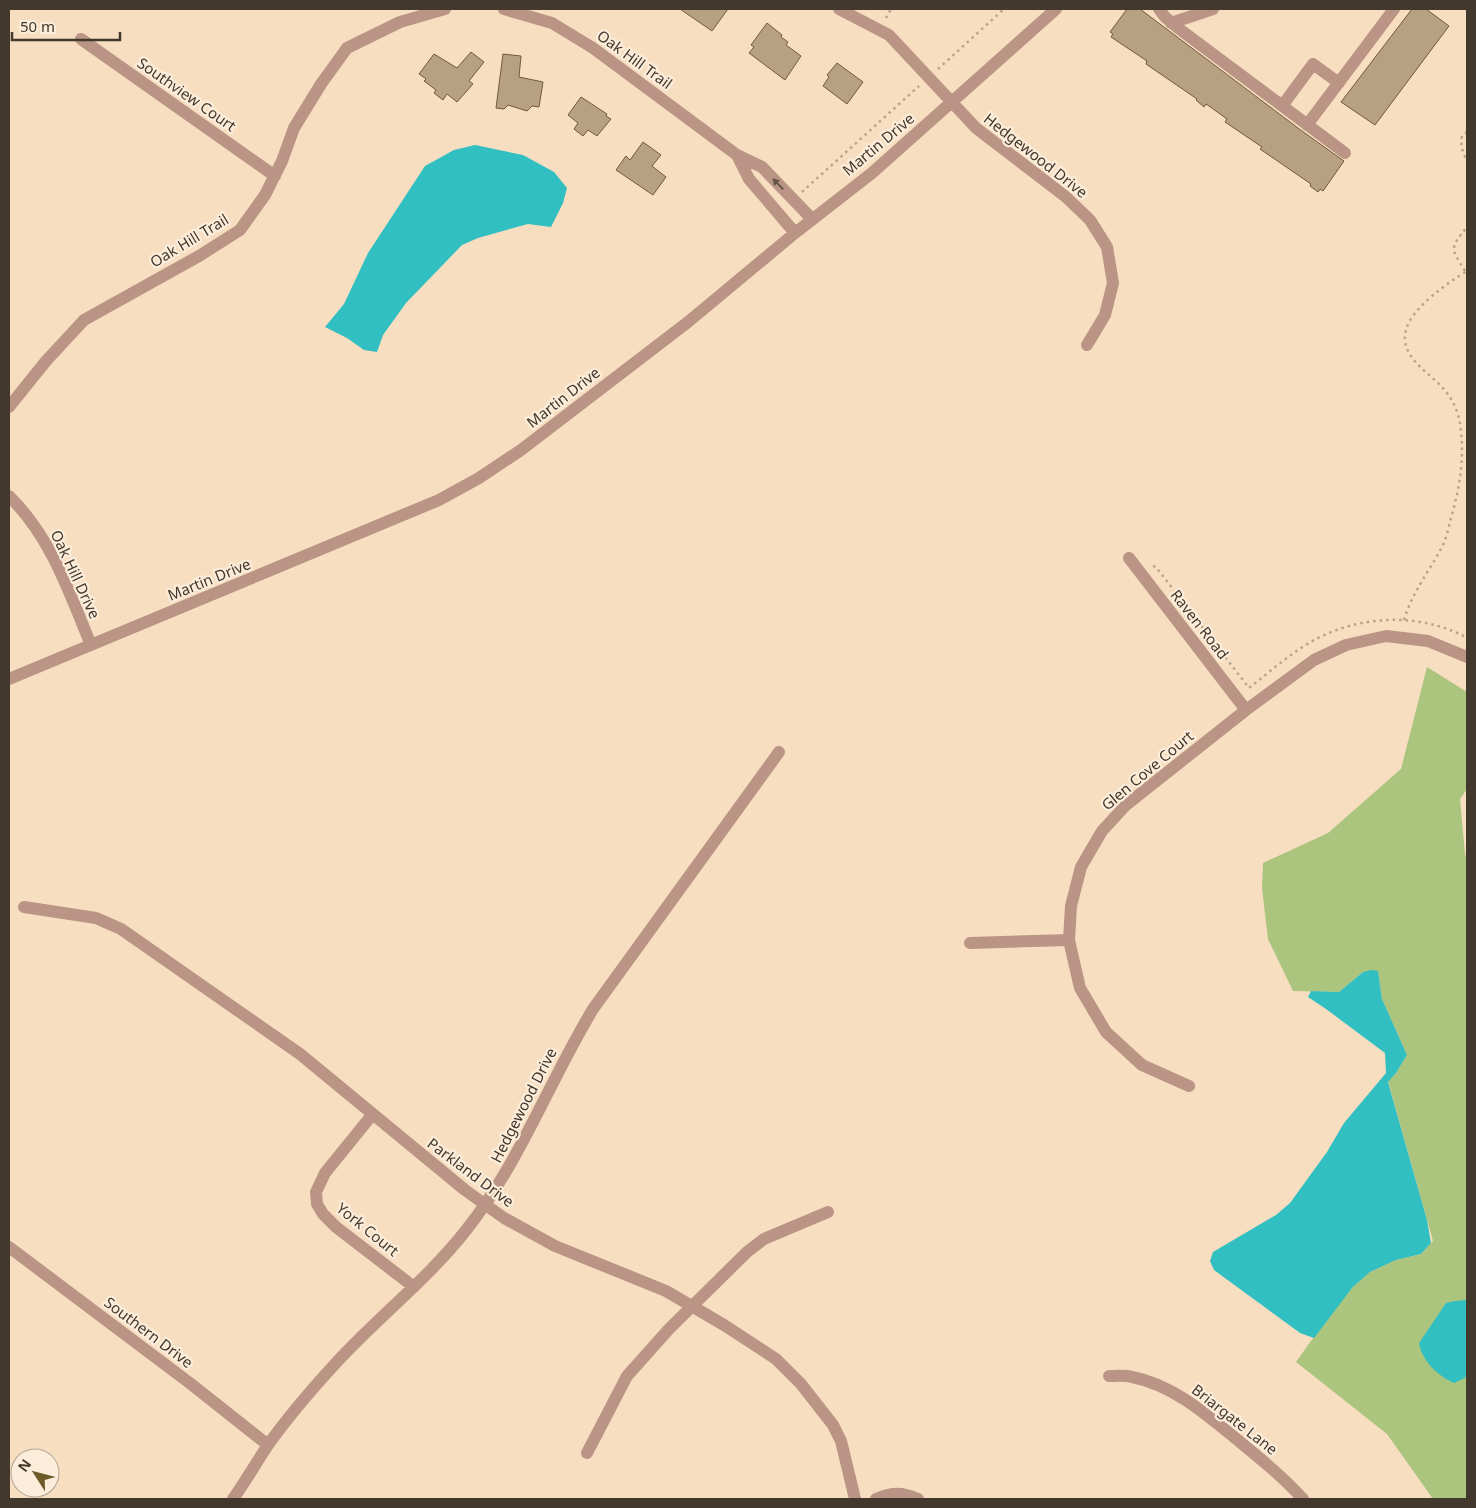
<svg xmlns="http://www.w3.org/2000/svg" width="1476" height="1508" font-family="'Noto Sans',sans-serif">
<rect width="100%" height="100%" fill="#f7dec0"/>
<path fill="#abc47e" d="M1427,667L1467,692V789L1460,799L1465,854L1467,859V1499H1433L1387,1434L1296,1362L1333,1310L1352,1288L1370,1272L1396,1260L1421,1254L1433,1241L1388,1081L1396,1073L1407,1055L1382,999L1378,972H1363L1339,992L1293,991L1268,939L1262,888L1263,863L1328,833L1401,769Z"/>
<path fill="#31bfc2" d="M475,145L523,155L554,172L567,188L563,203L551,227L528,224L478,238L462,245L406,303L383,335L377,352L364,350L347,338L325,327L344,304L368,253L425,166L454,150Z
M1371,970L1378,971L1382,999L1407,1055L1396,1073L1388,1082L1427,1220L1431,1243L1421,1254L1396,1260L1370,1272L1352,1288L1314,1338L1300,1333L1214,1270L1210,1261L1213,1252L1276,1215L1290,1203L1327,1152L1344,1123L1386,1073L1385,1053L1326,1009L1308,997L1311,991L1339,992L1363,972Z
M1467,1300V1373L1465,1378L1454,1383C1438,1376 1422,1361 1419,1343L1446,1303L1455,1301Z"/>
<path fill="#b8a083" stroke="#6f5a3f" d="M680,9H728L712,31Z
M1127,9H1140L1302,131L1344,161L1323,191L1320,189L1318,192L1310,186L1311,184L1260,149L1262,147L1225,122L1227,119L1209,106L1206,104L1204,107L1196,100L1197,99L1146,64L1147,61L1111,37L1113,34L1110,32Z
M1412,9H1426L1449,26L1375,125L1341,102Z
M767,23L782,35L781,37L788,42L786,45L801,56L785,80L749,53L754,47L751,45Z
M471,52L484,62L469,81L473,84L457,102L447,94L443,100L434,93L436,90L424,81L426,79L419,74L434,54L457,68Z
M503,54L521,56L519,77L543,82L539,107L532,106L527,111L508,105L504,109L496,108Z
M837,63L863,82L847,104L823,86L829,77L827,75Z
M581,97L607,114L606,116L611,119L597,136L588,130L583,136L574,129L578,123L568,115Z
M643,142L661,155L652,166L666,177L653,195L616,170L626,156L630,160Z"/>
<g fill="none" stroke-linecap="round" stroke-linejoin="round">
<path stroke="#b8a48c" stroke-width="2.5" stroke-dasharray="2.5 4" stroke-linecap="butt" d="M886,18L891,9
M938,69L1004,9
M1467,132L1462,136C1460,145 1463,153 1467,161
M802,192L919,86
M1465,271C1451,248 1449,249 1467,227
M1153,566L1156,567L1249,688C1272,670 1294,650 1320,637C1365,615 1422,613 1467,638
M1404,620C1412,592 1431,569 1444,543C1447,535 1449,526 1451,518C1460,487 1465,456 1460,424C1458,410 1452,398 1442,387C1427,371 1399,356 1406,330C1411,308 1449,282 1467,271"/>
<path stroke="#ba9484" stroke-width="12" d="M504,9L552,23L593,48L737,155L762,167L812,219
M839,9L889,35L976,128L1066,197L1090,220L1107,247L1113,283L1105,315L1087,345
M1159,9L1165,17L1178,28L1345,153
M1171,23L1213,9
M81,39L275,176
M1282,106L1313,64L1339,83
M1307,125L1394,9
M737,155L749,179L795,233
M9,407L46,361L84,320L199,256L240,230L265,195L282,161L294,128L321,84L347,48L400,22L445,9
M9,496C51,537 69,592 91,645
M1129,558L1246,710
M9,679L439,500L479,478L521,450L688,322L795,233L872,173L1056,9
M24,907L96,918L121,929L300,1054L465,1190L504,1218L555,1246L666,1291L724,1325L776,1359L801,1384L833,1425L841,1441L855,1499
M970,943L1069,940
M1189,1086L1142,1065L1106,1032L1080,988L1069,940L1071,906L1081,867L1102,831L1126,805L1246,710L1314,660L1346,645L1386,636L1428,641L1467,657
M372,1115L325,1173L316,1192L317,1204L323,1214L336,1227L414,1287
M9,1247L191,1384L268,1445
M1109,1376C1116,1376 1125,1375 1132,1377C1174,1385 1208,1416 1240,1442C1262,1460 1284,1478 1303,1499
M587,1453L627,1376L669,1329L747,1252L764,1239L828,1212
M233,1499C245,1482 256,1463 268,1445C288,1417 312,1389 335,1364C378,1317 428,1279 467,1229C520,1162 549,1082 593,1009L779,752
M876,1499C892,1492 902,1492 918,1499"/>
</g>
<defs><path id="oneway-solid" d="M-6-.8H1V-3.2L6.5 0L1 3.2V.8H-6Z" transform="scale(1.25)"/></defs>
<use fill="#665446" href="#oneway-solid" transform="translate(778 184) rotate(-134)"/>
<g text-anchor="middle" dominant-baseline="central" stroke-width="4.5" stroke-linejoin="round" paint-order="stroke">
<g font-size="15" fill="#42382c" stroke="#fceddb">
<text transform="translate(635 59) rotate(36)">Oak Hill Trail</text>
<text transform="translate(187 94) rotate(35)">Southview Court</text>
<text transform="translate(878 144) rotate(-40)">Martin Drive</text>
<text transform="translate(1036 155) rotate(38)">Hedgewood Drive</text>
<text transform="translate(189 240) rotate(-31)">Oak Hill Trail</text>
<text transform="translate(563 397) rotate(-38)">Martin Drive</text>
<text transform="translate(76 574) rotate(65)">Oak Hill Drive</text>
<text transform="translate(209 579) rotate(-22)">Martin Drive</text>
<text transform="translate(1200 624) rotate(52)">Raven Road</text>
<text transform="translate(1147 770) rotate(-40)">Glen Cove Court</text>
<text transform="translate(523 1105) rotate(-63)">Hedgewood Drive</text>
<text transform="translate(471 1172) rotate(37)">Parkland Drive</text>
<text transform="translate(368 1229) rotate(39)">York Court</text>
<text transform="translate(149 1332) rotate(37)">Southern Drive</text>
<text transform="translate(1235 1419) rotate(38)">Briargate Lane</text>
</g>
</g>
<rect width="1476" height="1508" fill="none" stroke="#42382c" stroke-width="20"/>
<g transform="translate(35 1473) rotate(306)"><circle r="24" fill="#fceddb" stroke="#b2a595"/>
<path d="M0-4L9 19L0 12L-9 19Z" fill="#6c5a28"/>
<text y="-8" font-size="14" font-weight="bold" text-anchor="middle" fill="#42382c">N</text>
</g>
<path d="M12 32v8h108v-8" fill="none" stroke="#42382c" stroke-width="2.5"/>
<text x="20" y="32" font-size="15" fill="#42382c" stroke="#fceddb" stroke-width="4" paint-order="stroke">50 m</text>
</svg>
